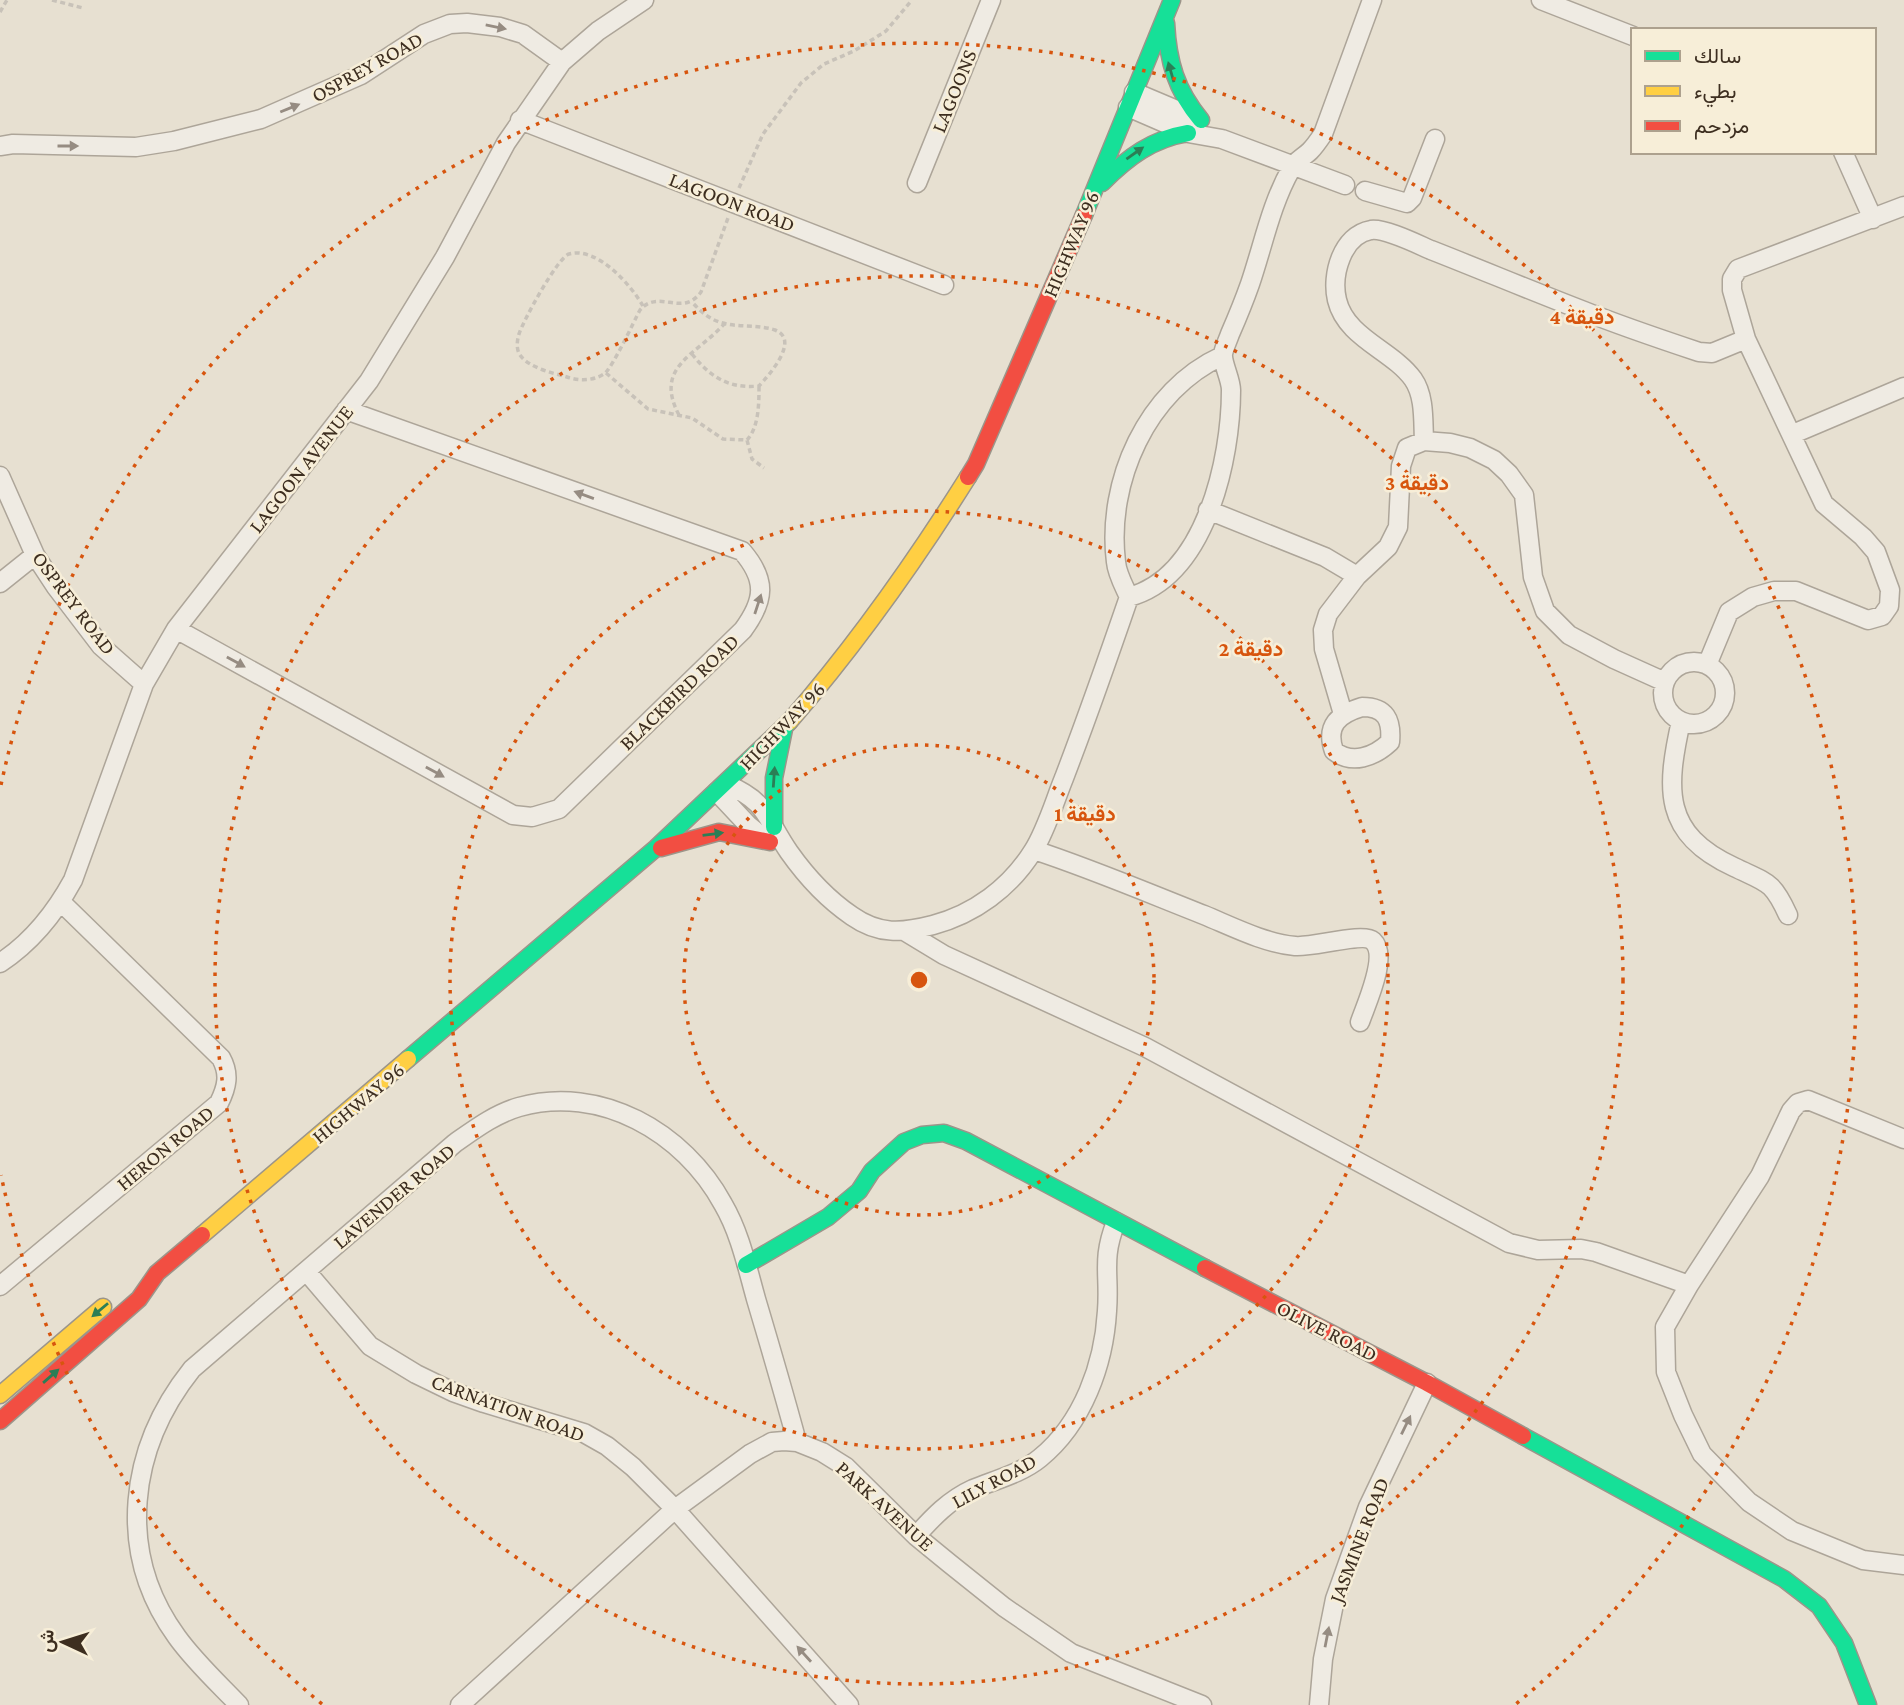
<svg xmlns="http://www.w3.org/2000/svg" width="1904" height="1705" font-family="'Crimson Pro',Vazirmatn,serif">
<rect width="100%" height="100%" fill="#e7e0d1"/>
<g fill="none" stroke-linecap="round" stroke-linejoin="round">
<g stroke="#ada599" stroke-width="21">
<path id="street" d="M1541,0L1633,36
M1134,92L1198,119
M1128,107L1188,133L1222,139L1345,185
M520,120L944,285
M0,146L13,144L136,147L174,141L261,119L361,75L424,34L450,24L467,23L500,27L523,34L562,62
M1843,152L1873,219
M917,183L991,0
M1365,191L1407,203L1412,198L1435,139
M1793,434L1904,387
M1424,441C1423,421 1425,396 1413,379C1392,350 1346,338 1337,300C1331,275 1342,235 1371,230C1385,228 1417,244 1431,250C1482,270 1532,291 1584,311C1621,326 1660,339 1699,352L1712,353L1746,339
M0,476L35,555L56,587L101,646L144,684
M1208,510L1325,557L1357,576
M0,583L35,555
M1129,597C1124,586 1117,574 1116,562C1106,482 1147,390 1222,356
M176,629L513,815L532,817L559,809L743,630C765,600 767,580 742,551L346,410
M1663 693a31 31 0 1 1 62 0a31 31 0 1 1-62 0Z
M1707,665L1729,612L1753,597L1774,591H1796L1868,620L1882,616L1889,606L1890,590L1876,552L1863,537L1824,504L1746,339L1732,290V279L1738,269L1904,206
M1362,707C1386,707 1392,720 1390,742C1374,757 1352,765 1334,751C1325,725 1339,714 1362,707Z
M1343,714L1324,649L1323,630L1328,614L1357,576L1388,547L1398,527L1401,466L1407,448L1424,441L1450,443L1470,448L1494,460L1509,474L1524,495L1533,577L1545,611L1569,635L1614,659L1665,682
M1681,721C1666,789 1662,834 1734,867C1767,883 1772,880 1788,915
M726,784C768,802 765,817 789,852C806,876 827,899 852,916C879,935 902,933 933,925C974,914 1010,888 1033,851C1046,831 1055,800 1064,778C1087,718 1108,658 1129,597C1206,576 1231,459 1231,390C1231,379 1222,363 1223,354C1224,348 1228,340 1230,334C1237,318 1244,301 1250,284C1263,246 1271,204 1291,169C1295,161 1304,157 1310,151C1315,146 1319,140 1323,134L1372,0
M717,792L748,825L765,839
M1034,850C1092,869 1148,893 1204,915C1233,927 1264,943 1295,946C1312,948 1363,932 1373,941C1389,956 1366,1004 1360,1022
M906,932L944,955L1145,1047L1509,1243L1538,1250L1581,1249L1596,1252L1689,1285
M0,963C32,942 55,913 73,880L144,684L176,629L369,381L445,257L506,143L562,62L598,31L644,0
M1904,1139L1808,1100L1798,1103L1791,1111L1760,1176L1689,1285L1665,1327L1666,1372L1683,1415L1702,1454L1749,1502L1792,1531L1863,1560L1904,1565
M306,1271L370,1346L416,1374L453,1392L484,1403L584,1433L607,1446L633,1467L675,1509L849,1705
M0,1286L219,1103C227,1087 230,1074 221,1058L61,902
M916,1536C933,1517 949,1500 973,1489C995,1480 1022,1473 1040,1458C1083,1423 1104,1364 1107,1311C1110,1274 1101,1260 1116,1222
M239,1705C218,1683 195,1662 177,1637C115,1552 129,1448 192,1369L455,1143C475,1129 495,1114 519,1107C600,1084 684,1132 723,1204C740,1233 747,1267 756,1299C770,1346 784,1394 797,1442
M460,1705L675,1509L750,1454L772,1442L784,1441L797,1442L822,1452L846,1467L916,1536L949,1563L1004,1607L1071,1653L1202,1705
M1319,1705L1323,1659L1335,1599L1368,1507L1427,1383"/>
</g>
<g stroke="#9c958a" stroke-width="19">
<path id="fast" d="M1166,23C1168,62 1176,90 1201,120
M1102,183C1128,157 1152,139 1188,133
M1084,215L1172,0
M774,827V778L784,729
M408,1059L656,848L789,722
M746,1265L828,1217L859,1191L872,1171L904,1142L922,1135L944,1133L966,1141L1205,1268
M1523,1436L1784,1579L1819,1606L1844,1643L1868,1705"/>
</g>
<g stroke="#9c958a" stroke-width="19">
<path id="slow" d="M789,722C856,645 914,563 968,477
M202,1235L408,1059
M0,1395L103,1307"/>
</g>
<g stroke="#9c958a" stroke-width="19">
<path id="jam" d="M968,477L976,464L1084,215
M661,848L719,832L770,842
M1205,1268L1427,1383L1523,1436
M0,1421L139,1299L157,1273L202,1235"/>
</g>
<path stroke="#c8c2b9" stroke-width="3.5" stroke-dasharray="5 3.5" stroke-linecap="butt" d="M52,0L83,8
M0,12L7,0
M739,188L763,134L801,83L824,64L854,51L886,31L912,0
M643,306C631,285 597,246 569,254C558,257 523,321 519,334C517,341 516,349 520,355C529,368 553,373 567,377C579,381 593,381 604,374C612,369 634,321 640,310C659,288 682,318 701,292L728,218
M692,354C710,377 729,389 759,386C768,376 801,340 775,330C757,324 737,328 719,322C708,318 700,311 692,302
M606,373L648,409L692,418L723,439L747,440C759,427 759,403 759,386
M679,415C653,366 697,355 725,323
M747,440L752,459L764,468"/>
<use href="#street" stroke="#efebe3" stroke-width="18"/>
<use href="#fast" stroke="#16e098" stroke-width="16"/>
<use href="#slow" stroke="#ffcf43" stroke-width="16"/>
<use href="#jam" stroke="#f24e42" stroke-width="16"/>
</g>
<defs><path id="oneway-solid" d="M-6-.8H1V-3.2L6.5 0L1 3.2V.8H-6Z" transform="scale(1.75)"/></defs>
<g fill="#968c82">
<use href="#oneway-solid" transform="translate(496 27) rotate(11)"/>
<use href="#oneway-solid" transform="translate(290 108) rotate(-22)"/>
<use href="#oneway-solid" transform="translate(68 146)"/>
<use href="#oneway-solid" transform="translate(584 495) rotate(-160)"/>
<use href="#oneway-solid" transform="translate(758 604) rotate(-72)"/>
<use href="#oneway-solid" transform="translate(236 662) rotate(29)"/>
<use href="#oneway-solid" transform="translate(435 772) rotate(29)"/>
<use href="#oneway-solid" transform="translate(1406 1425) rotate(-64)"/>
<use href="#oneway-solid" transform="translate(1327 1637) rotate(-79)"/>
<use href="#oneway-solid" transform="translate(804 1654) rotate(-132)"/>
</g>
<g fill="#2b7e56">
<use href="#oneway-solid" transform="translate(1171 72) rotate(-106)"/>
<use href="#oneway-solid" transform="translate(1135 153) rotate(-35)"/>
<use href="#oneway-solid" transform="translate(774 777) rotate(-86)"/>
<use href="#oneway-solid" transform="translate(713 834) rotate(-7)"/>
<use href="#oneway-solid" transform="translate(100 1310) rotate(140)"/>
<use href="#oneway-solid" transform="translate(51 1376) rotate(-41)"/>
</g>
<g fill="none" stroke="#d7550e" stroke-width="3.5" stroke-dasharray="3.5 7">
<circle cx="919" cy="980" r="235"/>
<circle cx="919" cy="980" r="469"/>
<circle cx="919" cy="980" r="704"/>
<path d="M322 1704A938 938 0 0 1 1 1175M1 785A938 938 0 1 1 1516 1704"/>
</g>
<g text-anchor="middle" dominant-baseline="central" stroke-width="5" stroke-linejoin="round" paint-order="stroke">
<g font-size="21" fill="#3d2e20" stroke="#f7eed8">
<text transform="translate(367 67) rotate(-29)">OSPREY ROAD</text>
<text transform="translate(954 91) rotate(-68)">LAGOONS</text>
<text transform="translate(732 202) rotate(21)">LAGOON ROAD</text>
<text transform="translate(1071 244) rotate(-67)">HIGHWAY 96</text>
<text transform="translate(301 469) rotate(-52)">LAGOON AVENUE</text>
<text transform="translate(74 603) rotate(53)">OSPREY ROAD</text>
<text transform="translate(679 692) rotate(-44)">BLACKBIRD ROAD</text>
<text transform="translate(782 726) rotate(-46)">HIGHWAY 96</text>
<text transform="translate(358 1103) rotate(-40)">HIGHWAY 96</text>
<text transform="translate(165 1148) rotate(-40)">HERON ROAD</text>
<text transform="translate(394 1196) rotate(-40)">LAVENDER ROAD</text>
<text transform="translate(1327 1331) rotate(27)">OLIVE ROAD</text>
<text transform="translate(508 1408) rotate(20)">CARNATION ROAD</text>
<text transform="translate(994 1481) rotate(-28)">LILY ROAD</text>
<text transform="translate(885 1506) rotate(42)">PARK AVENUE</text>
<text transform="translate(1359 1540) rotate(-69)">JASMINE ROAD</text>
</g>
</g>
<circle cx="919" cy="980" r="10" fill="#d7550e" stroke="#f7eed8" stroke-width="3.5"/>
<g font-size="21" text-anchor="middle" font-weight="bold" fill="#d7550e" stroke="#f7eed8" stroke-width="5" stroke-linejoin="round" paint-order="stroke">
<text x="1582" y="324">4 دقيقة</text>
<text x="1417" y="490">3 دقيقة</text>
<text x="1251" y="656">2 دقيقة</text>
<text x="1085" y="821">1 دقيقة</text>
</g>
<rect x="1631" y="28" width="245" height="126" fill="#f7eed8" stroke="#ada18e" stroke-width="2"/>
<rect x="1645" y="51" width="35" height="10" fill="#16e098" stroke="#ada18e" stroke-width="2"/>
<text x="1694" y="63" font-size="21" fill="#3d2e20">سالك</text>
<rect x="1645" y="86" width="35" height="10" fill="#ffcf43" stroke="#ada18e" stroke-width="2"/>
<text x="1694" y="98" font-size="21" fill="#3d2e20">بطيء</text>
<rect x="1645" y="121" width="35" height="10" fill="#f24e42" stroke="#ada18e" stroke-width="2"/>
<text x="1694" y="133" font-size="21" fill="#3d2e20">مزدحم</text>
<g transform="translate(63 1642) rotate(274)" stroke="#f7eed8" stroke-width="5" paint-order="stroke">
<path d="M0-5L12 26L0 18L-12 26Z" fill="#3d2e20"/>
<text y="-10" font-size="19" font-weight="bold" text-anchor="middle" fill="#3d2e20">ش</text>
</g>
</svg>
